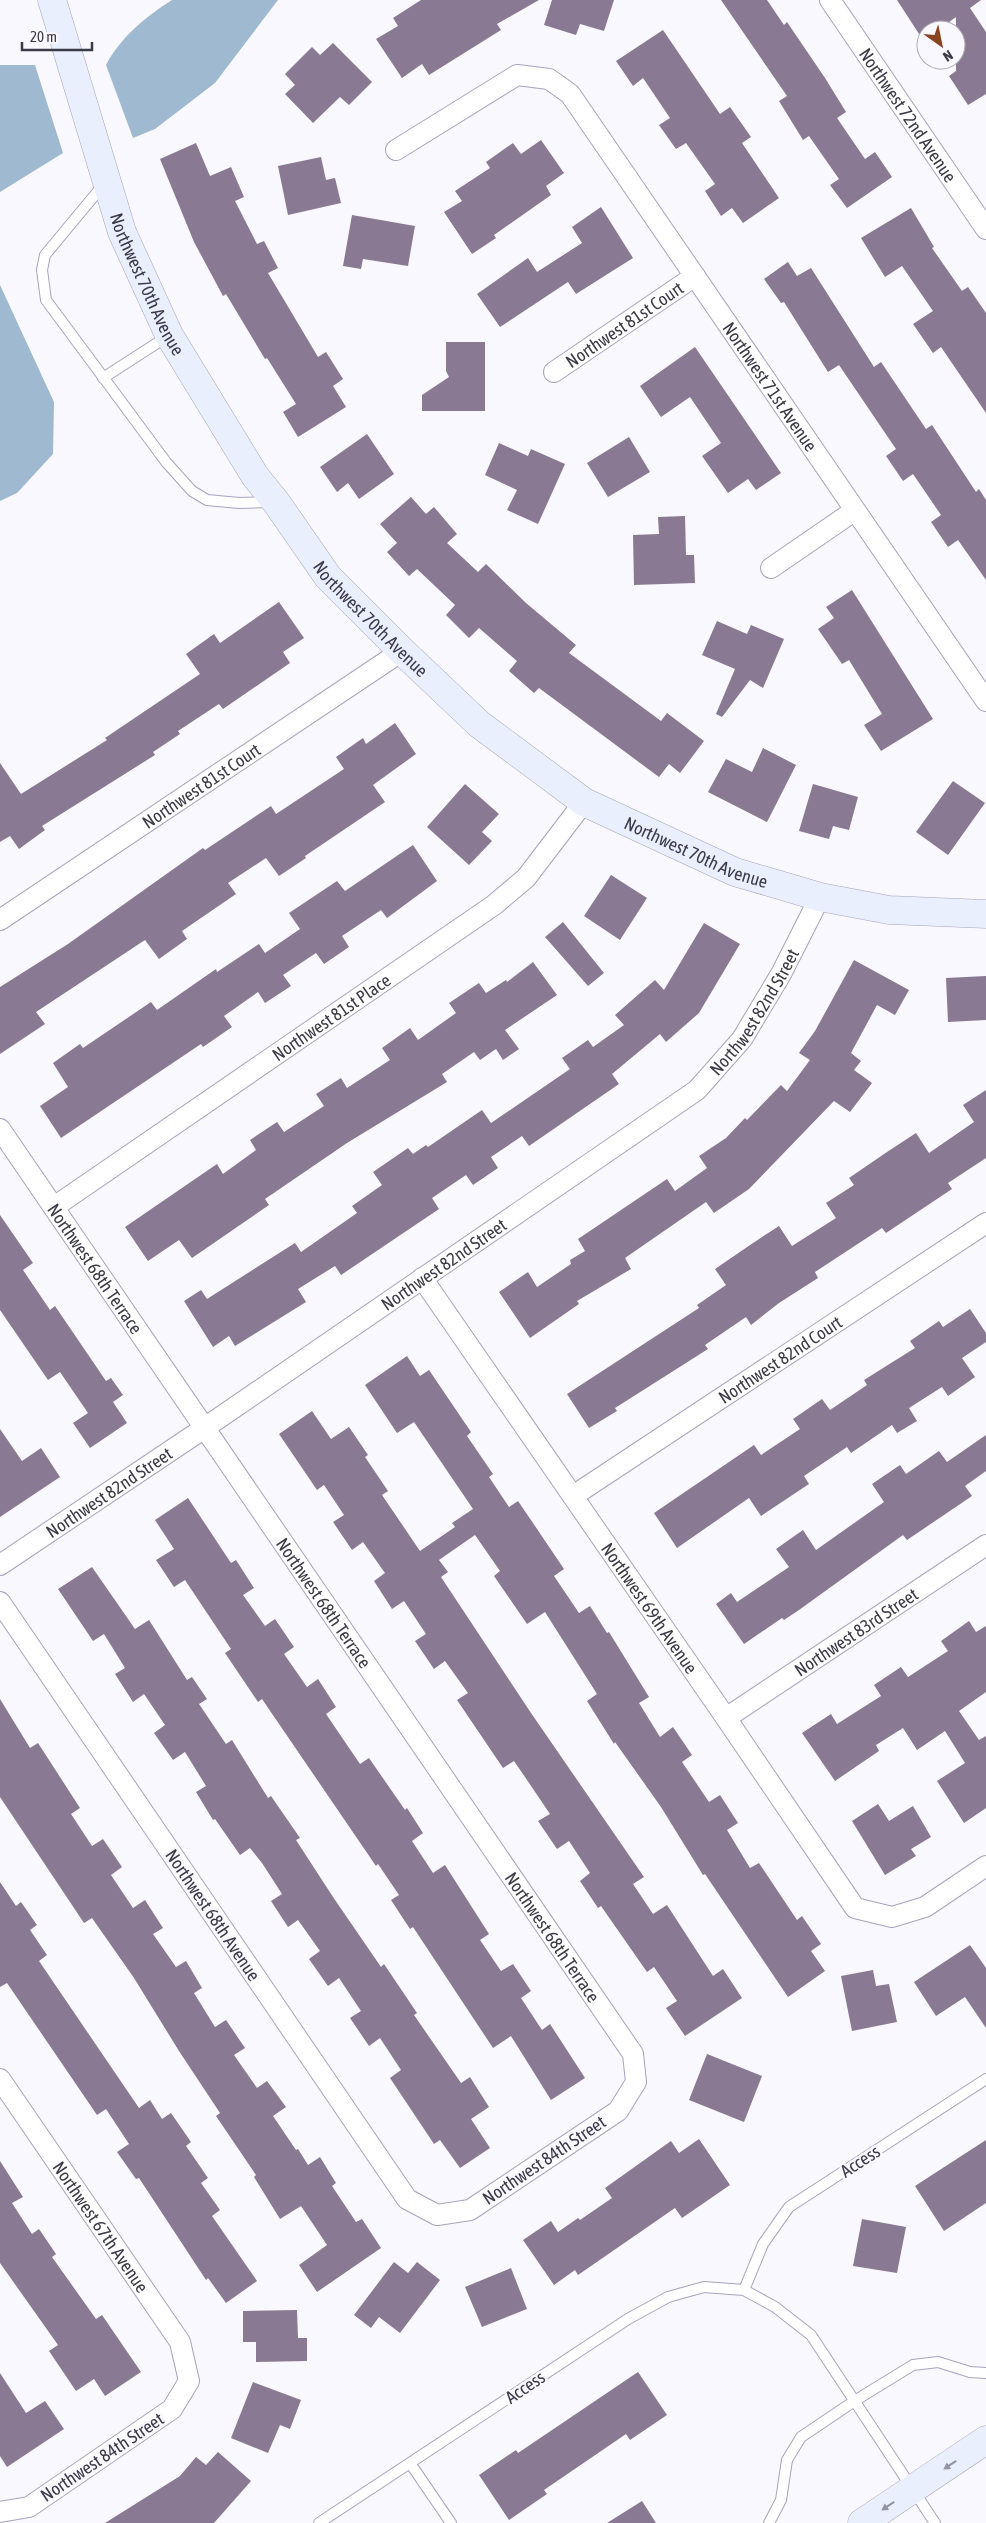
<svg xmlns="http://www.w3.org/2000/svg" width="986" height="2523" font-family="'Asap Condensed',sans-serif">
<rect width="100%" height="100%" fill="#f9f8ff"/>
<path fill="#9eb9d0" d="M172,0H278L215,83L155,129L133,138L106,65C121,37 145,17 172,0Z
M0,65H35L63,153L0,192Z
M0,285L54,402L53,454L17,493L0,501Z"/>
<path fill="#897992" d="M421,0H539L497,24L501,30L429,75L422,64L402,78L376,39L398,26L393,18Z
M552,0H614L604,31L580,24L576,35L544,25Z
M721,0H767L784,25L787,22L825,78L846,112L837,118L865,159L875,152L892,177L847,208L830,185L839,179L809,136L803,140L779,101L787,96Z
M897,0H981L970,8L986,32V94L968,105L949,76L956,71V17L938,30H926V38L923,40Z
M663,30L720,114L730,107L751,137L742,143L779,198L743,223L732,208L721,216L705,191L715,184L686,143L676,149L659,125L670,118L643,78L633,86L616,61Z
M333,43L372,82L349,105L340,97L313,123L285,94L295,85L285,74L312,47L320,55Z
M541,140L564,173L546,186L551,195L494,235L496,238L472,254L444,212L462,201L455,191L490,168L486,162L513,143L521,154Z
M196,143L210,176L231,167L244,197L235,201L257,244L264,241L278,268L268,273L318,357L326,352L343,379L333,386L346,407L298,437L283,412L296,404L267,358L265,359L226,294L223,296L194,242L160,159Z
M321,157L326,180L335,178L341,203L288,215L278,166Z
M601,207L633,258L576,294L568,282L500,327L477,294L528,258L537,272L582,243L572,227Z
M911,208L934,247L932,248L962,291L968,287L986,313V413L941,347L933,353L913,324L933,311L902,266L885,277L861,238Z
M352,215L415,226L408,266L363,259L361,269L343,266Z
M788,262L797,276L811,268L874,367L881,362L926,429L932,425L976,492L979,489L986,500V580L958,540L948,547L931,522L941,515L913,474L903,481L886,456L896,449L839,365L828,372L784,302L781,303L764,279Z
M446,342H485V411H422V395L449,377L446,371Z
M695,347L781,473L756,490L748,479L728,493L702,456L721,443L690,397L661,417L640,386Z
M367,434L394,474L359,499L348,483L337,492L320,467Z
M629,437L650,472L608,497L587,463Z
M499,443L528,456L531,449L565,464L538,524L507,510L517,490L485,475Z
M411,497L426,514L434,507L457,534L447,543L478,572L486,564L526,603L576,645L569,653L661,721L667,713L704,741L680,773L669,764L659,777L539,688L534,693L509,671L517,661L479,628L469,638L446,615L455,605L417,569L409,576L387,552L397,543L380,524Z
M685,516L686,555H694L695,583L634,585L633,535L659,534L658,517Z
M852,590L933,719L881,751L864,725L882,714L849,660L842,664L818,629L834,618L826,607Z
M279,602L304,638L283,652L290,663L223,709L219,704L178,731L180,734L153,752L155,755L42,826L45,830L19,849L10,836L0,842V763L21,794L107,740L105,738L200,674L186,654L214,634L220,643Z
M717,621L747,634L751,625L784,639L763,688L750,680L722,717L716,714L735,669L702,655Z
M395,723L416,754L373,785L385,802L305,856L306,858L279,876L266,858L228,883L236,894L182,931L187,939L159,959L145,940L36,1012L45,1024L0,1054V987L68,944L203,848L205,850L271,806L276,814L344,769L336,757L363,738L366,744Z
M763,748L796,765L767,822L708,792L726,759L752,772Z
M953,781L985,803L948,855L916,832Z
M465,784L499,814L482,832L492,841L469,865L427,827Z
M813,784L858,797L849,830L833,826L829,839L799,831Z
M413,845L437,881L387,918L381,910L342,936L349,947L324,964L316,953L283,975L291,986L265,1003L258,992L224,1016L232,1027L203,1047L201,1044L61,1138L40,1106L68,1087L53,1063L80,1044L83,1048L151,1002L157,1010L216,969L217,972L259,944L265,953L300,929L289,913L337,881L345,891Z
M611,875L647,898L620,940L584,916Z
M563,922L604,973L588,986L545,937Z
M704,923L740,944L699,1013L666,1042L660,1034L612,1074L619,1084L529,1146L522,1136L491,1157L498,1168L473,1185L466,1175L432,1198L439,1209L341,1275L335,1266L298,1289L306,1302L235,1346L229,1336L213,1347L184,1301L201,1290L207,1299L295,1243L301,1252L357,1213L352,1206L382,1185L373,1172L408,1148L413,1154L426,1145L428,1147L482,1110L491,1123L570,1069L562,1058L588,1040L593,1047L624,1025L615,1015L655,980L664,990Z
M854,960L909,990L895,1015L877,1005L851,1053L861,1061L854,1070L872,1083L850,1112L834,1101L749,1189L714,1213L706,1202L625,1258L631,1269L577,1301L579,1304L530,1338L499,1292L528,1272L537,1287L571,1264L570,1260L585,1251L578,1239L667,1179L675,1191L707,1168L699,1156L726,1138L745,1118L747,1120L781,1085L787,1091L810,1060L799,1053L815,1031Z
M533,962L557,995L505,1030L519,1049L503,1060L496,1049L480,1060L474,1052L442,1074L447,1082L347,1143L265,1199L269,1205L192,1258L179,1240L148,1261L125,1227L217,1164L223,1174L256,1150L250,1140L277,1122L284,1132L324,1106L316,1094L341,1078L347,1088L390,1060L382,1048L410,1028L418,1040L456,1013L449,1003L479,983L486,993L506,980L507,982Z
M986,976V1020L948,1022L946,978Z
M986,1090V1158L948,1183L952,1189L886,1233L882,1228L815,1272L818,1278L779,1303L751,1325L746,1317L705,1345L708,1349L615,1408L617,1411L589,1428L567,1394L699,1308L697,1305L726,1285L715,1269L753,1243L779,1226L792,1246L836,1218L826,1203L854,1185L849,1178L887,1152L916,1133L929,1153L974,1122L963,1105Z
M0,1215L33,1263L23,1270L50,1310L55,1306L106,1381L111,1378L123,1395L113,1402L127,1423L90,1448L73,1423L88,1413L60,1372L48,1380L0,1310Z
M970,1309L986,1333V1342L962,1358L975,1377L948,1396L942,1387L909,1408L917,1421L897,1433L892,1425L851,1453L847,1447L804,1476L809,1484L761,1516L749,1498L677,1548L654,1513L754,1445L761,1455L800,1429L793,1419L822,1399L830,1410L867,1385L864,1380L915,1348L910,1341L939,1321L943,1327Z
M407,1356L420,1376L429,1370L471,1432L467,1436L493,1474L489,1477L509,1507L518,1501L535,1526L564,1569L554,1576L579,1613L590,1606L607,1633L609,1632L649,1697L639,1703L660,1737L673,1727L692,1755L682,1762L709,1802L720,1795L738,1823L727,1830L750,1868L759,1863L797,1920L802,1916L821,1944L811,1951L825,1971L788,1997L705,1874L703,1875L661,1807L615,1742L614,1744L587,1701L597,1694L545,1612L527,1624L494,1576L500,1571L475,1535L439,1560L448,1572L441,1577L531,1713L644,1877L633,1884L653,1914L667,1905L713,1976L723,1969L742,1998L685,2036L666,2008L677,2001L654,1967L647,1972L601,1906L598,1908L580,1881L590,1873L569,1841L557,1849L538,1821L550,1814L525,1777L514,1761L503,1768L457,1700L468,1693L445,1661L434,1669L415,1641L426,1634L404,1601L392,1609L374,1581L385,1573L363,1542L352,1550L333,1522L344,1515L324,1485L317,1490L279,1434L312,1411L331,1439L349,1427L368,1455L365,1457L388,1491L382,1495L420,1551L455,1527L452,1523L473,1509L414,1422L397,1433L365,1385Z
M0,1429L22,1461L41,1448L60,1477L0,1517Z
M986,1435V1471L965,1486L972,1496L907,1540L903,1535L799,1610L784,1620L782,1618L744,1644L716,1604L731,1593L737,1602L789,1567L776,1549L803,1530L816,1550L884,1502L872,1484L900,1465L906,1474L939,1451L947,1462Z
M188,1498L231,1563L236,1560L254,1588L243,1595L265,1626L275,1619L294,1647L284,1654L307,1687L318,1679L336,1707L326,1714L360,1764L369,1758L405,1810L407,1808L423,1833L412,1841L433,1873L445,1865L489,1934L480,1940L501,1971L513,1964L531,1991L521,1998L542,2030L550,2024L585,2078L551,2100L511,2036L493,2048L413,1927L410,1929L391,1900L399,1895L378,1864L376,1866L262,1699L258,1702L225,1653L231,1649L185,1580L174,1587L156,1560L174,1549L155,1520Z
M92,1567L135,1629L149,1620L187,1680L192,1677L207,1699L199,1704L226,1744L232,1740L268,1798L271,1796L300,1838L296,1840L333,1897L381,1967L384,1964L417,2013L414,2015L461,2083L470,2077L489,2107L471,2119L490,2148L460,2168L440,2140L434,2144L390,2078L401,2070L380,2038L369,2046L350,2018L361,2011L339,1978L328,1986L309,1959L320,1951L298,1920L288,1927L271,1901L282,1894L262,1863L250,1848L240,1855L215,1819L213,1820L196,1792L206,1786L185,1752L173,1760L154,1733L165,1725L144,1694L133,1702L115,1674L125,1668L104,1634L93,1641L58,1589Z
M969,1621L976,1632L986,1626V1692L959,1711L979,1740L986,1736V1808L964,1823L937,1781L965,1763L945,1731L917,1750L903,1728L876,1745L879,1751L835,1781L802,1733L831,1714L837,1724L881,1696L874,1685L901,1667L908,1677L948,1651L941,1641Z
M0,1699L30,1748L38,1743L80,1808L71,1814L92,1846L103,1839L122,1867L111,1875L133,1908L145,1900L163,1928L153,1934L176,1967L186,1961L202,1988L194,1993L215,2027L226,2020L245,2048L234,2055L257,2088L267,2081L286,2107L273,2116L296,2150L298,2149L308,2165L320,2157L336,2183L332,2186L356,2222L362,2219L381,2248L317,2292L299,2265L327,2245L301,2206L280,2219L254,2177L256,2175L216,2116L220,2113L179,2051L134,1978L92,1918L84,1923L0,1797Z
M878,1804L889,1821L913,1806L931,1837L911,1849L916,1856L885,1875L852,1821Z
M0,1882L16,1906L21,1902L37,1925L30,1930L47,1955L39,1961L139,2108L150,2100L162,2119L171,2113L191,2142L186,2146L208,2178L201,2183L220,2210L212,2216L257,2281L226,2303L208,2278L206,2280L139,2178L136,2179L117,2152L129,2144L106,2109L97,2115L7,1983L0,1987Z
M970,1945L986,1968V2028L965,1997L936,2016L914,1982Z
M873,1970L876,1986L889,1984L897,2022L852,2031L841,1976Z
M707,2054L762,2076L744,2122L689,2100Z
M699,2139L730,2185L682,2218L675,2208L578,2275L575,2270L554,2285L523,2240L551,2221L558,2232L578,2218L580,2220L612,2198L605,2188L671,2141L679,2153Z
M986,2140V2203L944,2231L915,2186Z
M0,2161L23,2197L12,2203L32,2234L39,2229L56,2254L52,2257L96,2319L102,2315L141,2372L105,2396L94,2379L76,2391L49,2351L58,2345L0,2263Z
M862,2219L906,2227L897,2273L853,2266Z
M394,2262L408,2273L417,2262L440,2280L400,2333L379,2317L371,2328L354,2315Z
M511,2268L527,2309L482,2327L465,2287Z
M297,2310L298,2338H307V2361L256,2362V2342H243V2311Z
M638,2372L667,2415L630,2440L626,2434L544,2490L547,2494L509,2520L479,2475L516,2450L518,2453Z
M0,2373L26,2413L45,2401L64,2429L7,2467L0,2456Z
M253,2382L301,2400L290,2429L280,2425L268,2453L231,2438Z
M218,2452L251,2481L214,2523H105L180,2476L196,2457L206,2465Z
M642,2501L656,2523H607Z"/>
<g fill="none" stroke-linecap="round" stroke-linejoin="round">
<g stroke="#a6a3c0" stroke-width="12">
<path id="lane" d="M104,184L45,255L42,270L46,300L166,462L192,491L207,500L239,503L271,502
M103,378L168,336
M744,2290L775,2307L811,2335L935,2523
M410,2463L451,2523
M319,2523L628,2319L668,2297L704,2287L744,2290L763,2244L789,2207L986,2079
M769,2523L781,2500L787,2460L801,2437L856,2400L913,2365L938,2362L970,2372L986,2373"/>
</g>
<g stroke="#a6a3c0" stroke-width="22">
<g id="street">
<path id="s1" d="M830,0L986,229"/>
<path id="s2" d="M396,150L517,75L549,79L570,94L986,701"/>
<path id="s3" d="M554,372L695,276"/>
<path d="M771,568L854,511"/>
<path id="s4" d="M0,920L402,651"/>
<path id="s5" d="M0,1129L633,2054L636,2082L618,2111L470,2210L437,2215L407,2199L0,1602"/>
<path id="s6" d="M54,1207L494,905L526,878L584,802"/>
<path id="s7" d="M422,1278L726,1718L855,1908L892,1917L925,1907L986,1866"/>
<path id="s8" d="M573,1496L986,1223"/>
<path id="s9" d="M0,1565L206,1427L697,1090L742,1039L781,974L820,897"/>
<path id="s10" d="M726,1718L986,1545"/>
<path id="s11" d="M0,2079L180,2342L189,2381L172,2409L29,2507L0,2512"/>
</g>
</g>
<g stroke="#a6a3c0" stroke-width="29">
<g id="secondary">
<path id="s12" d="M52,0L122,232L169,335L255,476L276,502L328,577L402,651L479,724L584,802L735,872L820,897L889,910L986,914"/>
<path d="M862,2523L986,2440"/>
</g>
</g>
<use href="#lane" stroke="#fff" stroke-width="10"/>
<use href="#street" stroke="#fff" stroke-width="20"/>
<use href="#secondary" stroke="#e9effd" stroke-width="28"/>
</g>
<defs><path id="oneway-solid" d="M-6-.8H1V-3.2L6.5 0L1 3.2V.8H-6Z" transform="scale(1.25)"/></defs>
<g fill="#9294a2">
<use href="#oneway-solid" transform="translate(950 2465) rotate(146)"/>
<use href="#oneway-solid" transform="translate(888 2506) rotate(146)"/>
</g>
<g text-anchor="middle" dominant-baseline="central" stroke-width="5" stroke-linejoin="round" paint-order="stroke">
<g font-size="18" fill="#3b3a46" stroke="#f9f8ff">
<text stroke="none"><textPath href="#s1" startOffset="139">Northwest 72nd Avenue</textPath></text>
<text stroke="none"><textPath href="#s12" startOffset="300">Northwest 70th Avenue</textPath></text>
<text stroke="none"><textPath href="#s3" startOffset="85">Northwest 81st Court</textPath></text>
<text stroke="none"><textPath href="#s2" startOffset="555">Northwest 71st Avenue</textPath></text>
<text stroke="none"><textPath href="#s12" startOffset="705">Northwest 70th Avenue</textPath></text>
<text stroke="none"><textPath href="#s4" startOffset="242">Northwest 81st Court</textPath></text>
<text stroke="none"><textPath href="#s12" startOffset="1110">Northwest 70th Avenue</textPath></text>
<text stroke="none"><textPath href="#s9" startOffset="941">Northwest 82nd Street</textPath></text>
<text stroke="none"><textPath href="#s6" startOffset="336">Northwest 81st Place</textPath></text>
<text stroke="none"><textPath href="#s9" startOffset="536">Northwest 82nd Street</textPath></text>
<text stroke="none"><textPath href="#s5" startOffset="169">Northwest 68th Terrace</textPath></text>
<text stroke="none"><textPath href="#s8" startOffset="248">Northwest 82nd Court</textPath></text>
<text stroke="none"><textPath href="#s9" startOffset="131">Northwest 82nd Street</textPath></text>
<text stroke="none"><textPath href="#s5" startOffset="574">Northwest 68th Terrace</textPath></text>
<text stroke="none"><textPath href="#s7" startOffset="401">Northwest 69th Avenue</textPath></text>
<text stroke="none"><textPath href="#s10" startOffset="156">Northwest 83rd Street</textPath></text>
<text transform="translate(213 1915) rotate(56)">Northwest 68th Avenue</text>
<text stroke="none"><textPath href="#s5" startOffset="979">Northwest 68th Terrace</textPath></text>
<text transform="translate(544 2160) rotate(-34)">Northwest 84th Street</text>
<text transform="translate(860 2161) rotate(-33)">Access</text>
<text stroke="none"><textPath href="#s11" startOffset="179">Northwest 67th Avenue</textPath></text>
<text transform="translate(525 2387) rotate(-34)">Access</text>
<text transform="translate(102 2457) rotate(-34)">Northwest 84th Street</text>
</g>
</g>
<g transform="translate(941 45) rotate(147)"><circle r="24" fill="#f9f8ff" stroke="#adacb5"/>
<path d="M0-4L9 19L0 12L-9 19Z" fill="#8a4321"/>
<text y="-8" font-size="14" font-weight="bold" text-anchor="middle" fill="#3b3a46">N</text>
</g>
<path d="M22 42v8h70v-8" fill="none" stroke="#3b3a46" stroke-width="2.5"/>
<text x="30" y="42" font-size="15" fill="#3b3a46" stroke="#f9f8ff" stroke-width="4" paint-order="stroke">20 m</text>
</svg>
